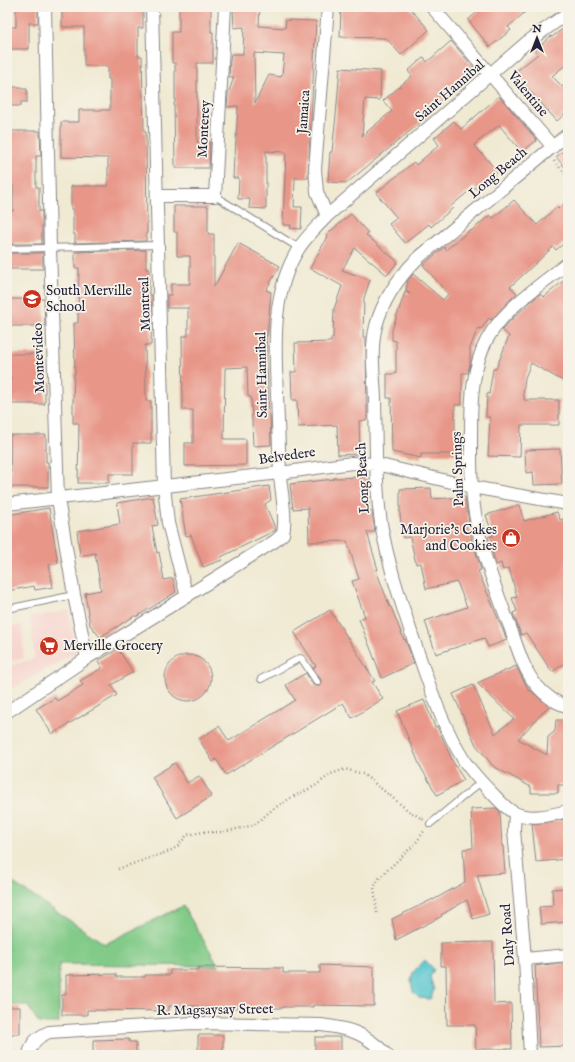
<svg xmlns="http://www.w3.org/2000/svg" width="575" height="1062" font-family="'IM FELL English',serif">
<rect width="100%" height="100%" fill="#f7f3e8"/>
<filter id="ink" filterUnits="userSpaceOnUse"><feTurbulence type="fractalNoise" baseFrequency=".025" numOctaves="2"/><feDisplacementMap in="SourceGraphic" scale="8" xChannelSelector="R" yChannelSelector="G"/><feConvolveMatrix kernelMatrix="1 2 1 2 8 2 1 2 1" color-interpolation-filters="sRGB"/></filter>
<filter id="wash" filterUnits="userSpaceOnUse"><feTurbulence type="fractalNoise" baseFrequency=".012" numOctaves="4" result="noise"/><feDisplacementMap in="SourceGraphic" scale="16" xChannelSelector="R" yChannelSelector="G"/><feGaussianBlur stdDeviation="0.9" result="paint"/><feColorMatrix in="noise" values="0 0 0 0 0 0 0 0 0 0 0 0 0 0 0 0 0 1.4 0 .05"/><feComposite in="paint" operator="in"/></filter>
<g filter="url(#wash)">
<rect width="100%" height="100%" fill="#f0ead3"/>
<path fill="#f7d0cb" d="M69,610L76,652L7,692V667L35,658L30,617Z
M22,625L24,658L7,663V627Z"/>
<path fill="#81ca87" stroke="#527661" d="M7,870L10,881L105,944L183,906L219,966L59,964V1023H39L27,1005H7Z"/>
<path fill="#59c6cf" stroke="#3e7485" d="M425,960L434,969L430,977L434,990L430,999L419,998L413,992L411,981L413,972Z"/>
<g id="blocks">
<path fill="#e89688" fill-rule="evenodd" d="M16,7H38V23H29V49H7V27H16Z
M62,7H143V28H138V56H142L144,132H146L147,233H146V241L75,243V234H73V209H71V186H108V158L61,157V122H79V110H110V79H108V66H84V27H62Z
M179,7H211V32H213V63H197V142H210L209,168H175L174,103H175V63H172V32H179Z
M233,7H260L259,26L285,28L286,20L316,21L308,178H295L294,207H302L301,229L290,228L291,225H283L286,152L266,151V209L249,208L250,199H238L239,178H233L234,156H235L238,106L227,107L228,94L234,77H229L230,61L231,54H243L244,27L234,28ZM254,53L284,55L282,75L281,77L269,75L255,103Z
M341,7H409L429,30L401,55L386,38L340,37Z
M483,7H531L508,27L511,30L490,47L468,20Z
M568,25V63L552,76L568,92V111L557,121L514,73L538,54L535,50L551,36L552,37Z
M451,41L476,70L430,109L433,112L347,183L328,182L330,152H332L336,115L340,68L381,71L380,100L365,99L362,136L392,111L383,101L412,76L408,71L424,57L427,62Z
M7,87H22V89H27V102H21V106H7Z
M499,96L537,140L522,152L499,125L474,145L498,172L477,190L474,187L451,206L453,208L431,227L429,224L405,243L389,224L397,218L376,193L414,162L416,165L439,145L434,138L454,121L461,129Z
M7,131H40L41,156H36V187H39V211H42V244H7V211H13V185H7Z
M568,147V171L556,157Z
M514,200L537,225L557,207L558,209L568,200V240L556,250L553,247L510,287L517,293L491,320L489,318L481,329L478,328L470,348V364L468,373H462V405H455V434H463L464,454H421V458L392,452L391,398H387V374H396V341L392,340V330L405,292L410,294L406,290L408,280L413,274L443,300L448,294L423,265L444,247L446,250L470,230L471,231L490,215L493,218Z
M174,206H208V234H214V287L238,243L280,266L266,290L271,292L267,336H266L269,415H270L271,445L253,446L251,397H248L247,367L225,368L224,439H246V465L185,466V443H193V410H183L182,336H188V308H167V295H171V284H190V256H177V232H174Z
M351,214L368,233L366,235L398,262L387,275L355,248L342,270L370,280L364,298L363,337H366V340L367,420L359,421L360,454L338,455L337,425L298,427L297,400H292L291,372H296L295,343L331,342V338H333L334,309L342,286L310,268L328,236L327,234Z
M146,250V269H149V295H152L151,345H145L146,401H151V443H133V474H109V483H78L79,423H73V400L74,374H75L74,323H78L79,268H75V252Z
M7,253H43V269H7Z
M568,277V374L563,381L531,363L525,378L523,395H524V400H559V425H521L520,457L488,456L490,417H486L487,394H489L493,369H496L509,336L502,330L513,318L536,297L540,294L544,297Z
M7,299H44L45,326H7Z
M8,354H41V381H45V404H11V377H8Z
M10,435H46V462H48V487H11Z
M560,449L562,484L534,485L533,472L526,473L525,450Z
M368,477L369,511H372L375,532H367L378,570H376L390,607H391L404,640L405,639L414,663L382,678L359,619L365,617L352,581L359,579L347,541L309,542L308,508L293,509L290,484L334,479V478Z
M269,486L271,500L265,504L276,530L221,557L222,560L203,567L191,535L186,536L180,499Z
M431,488L432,499L465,497L472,542H473L481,570L478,571L507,640L488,647L484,638L436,654L425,621L467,607L457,582L426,589L421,563L416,564L410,537L403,538L400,515V489Z
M153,497L158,525L152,526L157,553L159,552L164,580L173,578L176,592L136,617V615L100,637L90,625L85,593L101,590L95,553L80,556L77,531L120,524L117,503Z
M519,505L524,521L557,512L560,520L566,518L568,526V661L552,672L526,633L521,635L513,613L517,611L512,598L517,597L509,568L503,570L501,563L496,565L488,537L493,536L486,515Z
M49,508L58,563L49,565L53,587L35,590L34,586L7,591V515Z
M330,610L375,681L372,682L383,699L352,718L343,703L226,775L216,759L213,762L199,739L219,726L229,741L295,700L286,685L306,673L313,685L317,686H320L321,680L313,668L316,666L294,632Z
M118,649L133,672L111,685L117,695L52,734L36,709L55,698L57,701L83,685L80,681L102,668L98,661Z
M165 678a23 23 0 1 1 46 0a23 23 0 1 1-46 0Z
M516,666L529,691L530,690L549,706L518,739L547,755L548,737L555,731L556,720H568V785H558V793H531V787L493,766L476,745L453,694L473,685L495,734L514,719L477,683Z
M424,700L435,727L437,726L453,762L464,780L437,795L420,766L397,711Z
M175,763L187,783L199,776L212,796L177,818L152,777Z
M496,808L500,812L502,846H503L505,873L477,875L489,914L473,919L467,900L441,915L442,916L396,940L392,919L433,899V900L465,882L463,849L473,848L471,809Z
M568,819V859L536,862L532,824Z
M568,888V922L541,924L539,907L553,906L552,889Z
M493,942L494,1004L511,1003L512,1049H476L475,1025H447L446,966H441V943Z
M551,964H568V1046L539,1047L535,966Z
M320,965L374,967V1006L313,1005V1007H283V1008H198V1006H169V1011L87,1010V1015H62V995H66V975L116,974V977H145V975H170V970H198V967L283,968V973H320Z
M7,1007H20V1034H7Z
M198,1035H223V1055H198Z
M315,1037H341V1055H315Z
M129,1039V1042H136V1055H93V1040Z"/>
</g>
</g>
<g filter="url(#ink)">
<use href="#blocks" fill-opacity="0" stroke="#898687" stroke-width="1"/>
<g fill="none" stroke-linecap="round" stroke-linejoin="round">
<g stroke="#898687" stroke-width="8">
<path id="service" d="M215,196L299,248
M7,249L158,245
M7,609L74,595
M261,679L300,658L302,659L317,682
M430,824L481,782"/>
</g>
<g stroke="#898687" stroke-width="14">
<path id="minor" d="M45,7L50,248L58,499L74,595L87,658
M152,7L164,486L168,523L187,597
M432,7L553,147
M568,134L417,259C398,278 383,300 376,326C370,349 374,375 375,398C376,440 375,482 381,523C388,565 402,605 415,644C429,684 442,726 465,762C473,773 482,783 491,792C498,799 504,807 513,812C529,821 551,815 568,811
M157,196H215L225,7
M327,216L317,192L315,169L328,7
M568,263C538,287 496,313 482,350C470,381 471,415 471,448C471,461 471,475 472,488C475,536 493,582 510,627C517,646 523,669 536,685C544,694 556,704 568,706
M7,504L280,473L352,463L376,464L472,487L568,504
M7,712L87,658L275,541L283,534C287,515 281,493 280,474C279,448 278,421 277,395C275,346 271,292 299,248C307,236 318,226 327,216L526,43L568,13
M515,813L514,830L525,959L530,1055
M525,959L568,955
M29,1055C31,1042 38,1037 49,1032L193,1023L321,1025C353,1029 364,1033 387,1055"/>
</g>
<path stroke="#898687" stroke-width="2.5" stroke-dasharray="1 3" stroke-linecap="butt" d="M554,161L568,177
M118,869L170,851L177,847L187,835L203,832H224L254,825L273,809L292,797L315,786L331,774L345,769L363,774L409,811L424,820
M377,913L374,887L380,877L415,844L425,830"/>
<use href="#service" stroke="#fff" stroke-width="6"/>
<use href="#minor" stroke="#fff" stroke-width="12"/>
</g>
</g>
<defs>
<g id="school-disc" transform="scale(1)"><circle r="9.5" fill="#c8321e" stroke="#f7f3e8"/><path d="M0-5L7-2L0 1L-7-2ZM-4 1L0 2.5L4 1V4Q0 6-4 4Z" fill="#fff"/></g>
<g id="shop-disc" transform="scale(1)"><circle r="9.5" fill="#c8321e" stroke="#f7f3e8"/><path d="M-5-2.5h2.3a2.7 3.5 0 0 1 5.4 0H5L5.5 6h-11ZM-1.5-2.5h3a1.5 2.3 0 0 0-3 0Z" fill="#fff"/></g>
<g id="supermarket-disc" transform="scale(1)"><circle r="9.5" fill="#c8321e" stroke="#f7f3e8"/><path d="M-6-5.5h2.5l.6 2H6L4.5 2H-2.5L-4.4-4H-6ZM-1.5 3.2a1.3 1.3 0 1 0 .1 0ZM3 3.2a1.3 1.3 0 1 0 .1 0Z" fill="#fff"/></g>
</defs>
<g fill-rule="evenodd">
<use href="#school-disc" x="32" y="299"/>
<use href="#shop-disc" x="511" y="538"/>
<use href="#supermarket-disc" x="49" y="646"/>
</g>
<g text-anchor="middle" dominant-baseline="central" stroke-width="3.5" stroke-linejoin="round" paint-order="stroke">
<g font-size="14" fill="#22223b" stroke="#f7f3e8">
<text transform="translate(450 91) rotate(-41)">Saint Hannibal</text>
<text transform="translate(528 94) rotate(50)">Valentine</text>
<text transform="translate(304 112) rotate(-86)">Jamaica</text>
<text transform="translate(204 129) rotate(-87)">Monterey</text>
<text transform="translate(498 173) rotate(-40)">Long Beach</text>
<text transform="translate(145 304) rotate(-92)">Montreal</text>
<text transform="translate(39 358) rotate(-92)">Montevideo</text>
<text transform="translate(262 375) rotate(-91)">Saint Hannibal</text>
<text transform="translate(287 456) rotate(-8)">Belvedere</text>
<text transform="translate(458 469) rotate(-92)">Palm Springs</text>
<text transform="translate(363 478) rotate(-93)">Long Beach</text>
<text transform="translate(508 935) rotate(-94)">Daly Road</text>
<text transform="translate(215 1010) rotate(-1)">R. Magsaysay Street</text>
</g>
<g font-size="14" fill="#22223b" stroke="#f7f3e8" text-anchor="start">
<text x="46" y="291">South Merville<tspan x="46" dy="16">School</tspan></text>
<text x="497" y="530" text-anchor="end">Marjorie's Cakes<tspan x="497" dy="16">and Cookies</tspan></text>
<text x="63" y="646">Merville Grocery</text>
</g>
</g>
<rect width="575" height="1062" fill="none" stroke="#f7f3e8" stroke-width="24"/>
<g transform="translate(537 38)" stroke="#f7f3e8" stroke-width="3" paint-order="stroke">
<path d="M0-3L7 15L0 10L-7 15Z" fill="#22223b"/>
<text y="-6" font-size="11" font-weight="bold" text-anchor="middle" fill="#22223b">N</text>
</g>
</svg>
